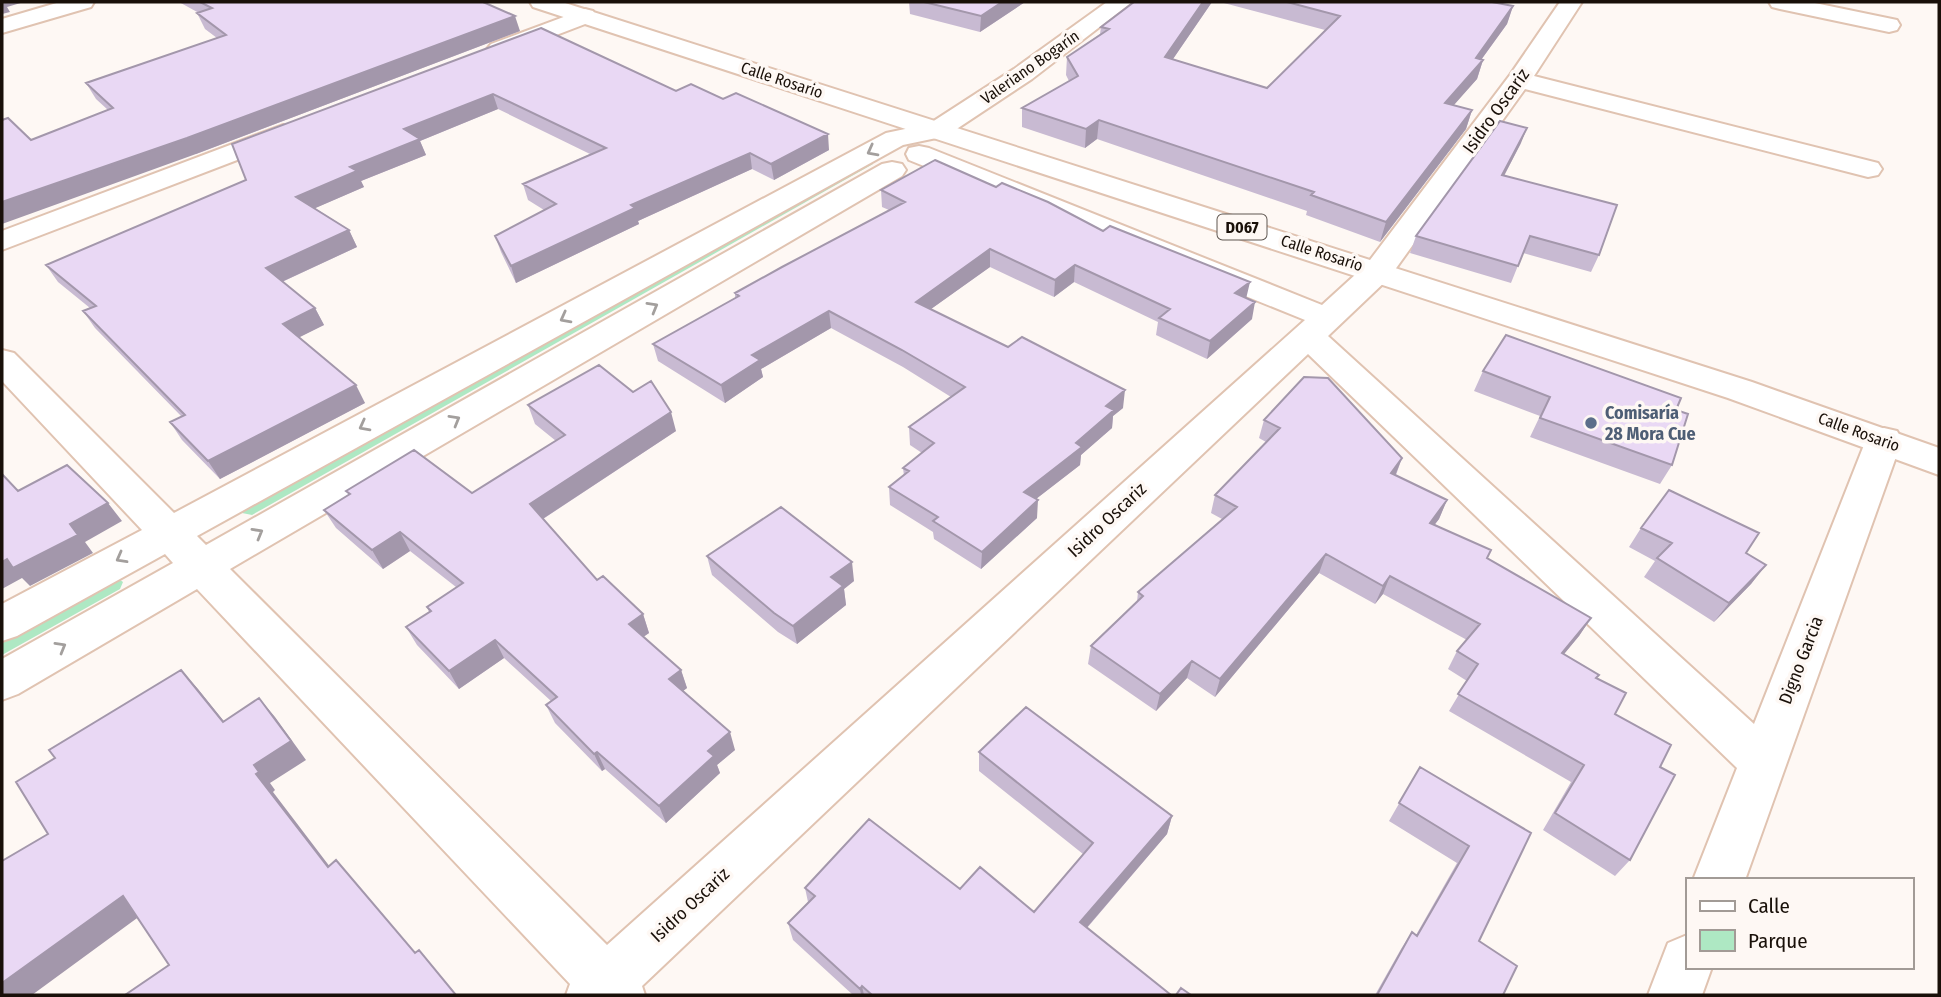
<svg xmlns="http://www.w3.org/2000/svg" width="1941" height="997" font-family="'Fira Sans Condensed',sans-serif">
<rect width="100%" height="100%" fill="#fef8f4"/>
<path fill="#aee8c3" d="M870,160L873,164L252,515L242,513L245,508Z
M120,580L123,582L120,589L2,655V643L113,581Z"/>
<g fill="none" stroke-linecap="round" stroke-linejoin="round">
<g stroke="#e0c3b1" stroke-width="4">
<path id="minor" d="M60,2H94L91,7L2,33V19Z
M1107,2H1132L1032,79L946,136L903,145L197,536L206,545L882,164L892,162L902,164L906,170L902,176L230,569L607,945L1305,320L909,160L906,154L909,148L919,146L929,148L1322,305L1367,264L1510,75L1560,2H1582L1534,76L1878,163L1882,169L1878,175L1868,177L1525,89L1389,278L1328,336L1754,724L1866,440L1871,431L1884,428L1897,431L1902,440L1745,880H1693L1737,768L1308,354L642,986L645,995H566L570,984L197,589L18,694L2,700V659L173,563L165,554L17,636L2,641V604L142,530L2,381V350L14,353L174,513L886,133L929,124L1014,69Z
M1769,2H1810L1897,20L1900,25L1897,30L1889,32L1780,9L1772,7Z
M585,9L593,11L596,16L593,21L507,54H491L487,49L491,44Z
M283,125L292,127L296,133L292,139L2,250V231Z
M1687,935V967H1712L1702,995H1648L1668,943Z"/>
</g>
<g stroke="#e0c3b1" stroke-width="4">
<path id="major" d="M530,2H562L1752,382L1939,448V475L1728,398L533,7Z"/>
</g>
<use href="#minor" fill="#fff" fill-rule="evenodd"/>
<use href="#major" fill="#fff" fill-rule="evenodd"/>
</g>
<path fill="#c8bad2" d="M179,2H483L520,31L196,154L31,140L108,110L96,99L86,83L217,38L205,29L197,13H199Z
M909,2H1025L980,32L910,14Z
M1134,2H1212L1173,59L1267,88L1325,30L1220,2H1492L1513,6L1507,24L1481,60H1483L1477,79L1453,105L1472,110L1466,129L1380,242L1306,215L1307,211L1097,139L1085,148L1022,127V108L1069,81L1066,75L1067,57L1100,34L1101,27Z
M541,28L676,91L829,150L774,180L752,169L638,221L639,224L516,283L501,252L495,236L544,210L528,200L523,184L590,154L498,109L420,141L426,155L361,181L364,187L315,208L349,230L357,247L282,282L315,308L324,325L299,337L365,403L220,479L182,440L170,422L182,417L95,328L83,311L90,308L58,282L46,265L246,180Z
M1521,143L1504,176L1599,255L1591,272L1523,253L1511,283L1410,253L1416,236Z
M996,187L1103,231L1246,298L1252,319L1207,359L1156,335L1158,322L1074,282L1054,297L990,267L931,309L1123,408L1113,416L1112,428L1081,455L1080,465L1036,499L1037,518L981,569L934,539L933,532L890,505L889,487L904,476L903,468L922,453L910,445L909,427L951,397L903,367L831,328L761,369L763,377L725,403L658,361L653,344L735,298V293L889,210L882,207L881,190Z
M1483,371L1676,410L1672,465L1660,484L1530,437L1540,416L1474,391Z
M528,405L676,431L543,519L597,580L643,614L649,633L643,637L681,670L687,688L683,691L735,750L717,765L720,773L666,823L605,769L602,771L555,723L546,705L551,701L504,658L459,689L417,645L406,627L429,612L427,607L456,587L410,551L383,569L336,528L324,510L349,495L346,491L472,493L556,441L535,424Z
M1264,420L1402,458L1396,475L1447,500L1439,519L1435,524L1487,558L1591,618L1579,636L1564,654L1596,678L1615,714L1660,767L1630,860L1615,876L1543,830L1571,782L1449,711L1467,681L1448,669L1457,651L1467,640L1383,594L1375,604L1319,573L1215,697L1187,678L1156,711L1088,664L1091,646L1137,602L1138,592L1222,519L1211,513L1215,495L1266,442L1259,438Z
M1641,528L1746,553L1766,565L1751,584L1714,622L1644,577L1655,561L1629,547Z
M707,556L854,581L844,589L846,605L797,644L778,632L712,575Z
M979,752L1172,816L1167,834L1087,928L1171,995H853L793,940L788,923L808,902L805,888L960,889L1034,912L1083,854L979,771Z
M1420,767L1531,833L1479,941L1503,995H1375L1401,949L1412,932L1416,935L1457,863L1389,821Z"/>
<path fill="#a397ab" d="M2,2H24L7,7L10,12L2,14Z
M1002,2H1025L980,32L981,16Z
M1203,2H1212L1162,75L1165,57Z
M1513,6L1507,24L1473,71L1483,60L1477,79L1439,122L1445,103Z
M515,16L520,31L196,154L2,224V202Z
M493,94L498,109L420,141L426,155L361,181L364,187L304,213L296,197L404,129Z
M1472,110L1466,129L1380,242L1386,222Z
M1099,120L1097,139L1085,148L1086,129Z
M1527,128L1521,143L1496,191L1502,175Z
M828,134L829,150L774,180L771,164Z
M750,153L752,169L638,221L639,224L516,283L511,266L631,205Z
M349,230L357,247L275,285L266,268Z
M990,249V267L917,319L916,302Z
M1075,265L1074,282L1054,297L1055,280Z
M1250,282L1246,299L1235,293Z
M1255,302L1252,319L1207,359L1210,341Z
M315,308L324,325L292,341L283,324Z
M829,311L831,328L761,369L763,377L725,403L721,385L752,355Z
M356,385L365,403L220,479L208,461Z
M1125,390L1123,408L1113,416L1112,428L1081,455L1080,465L1023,509L1024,492L1076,443L1106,406Z
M671,412L676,431L538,522L530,504Z
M1402,458L1395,476L1391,473Z
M1038,500L1037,518L981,569L982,552Z
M1447,500L1439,519L1422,541L1430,523Z
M108,503L122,521L85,542L93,553L30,586L22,578L2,589V562Z
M400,532L410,551L383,569L372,550Z
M1326,554L1319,573L1215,697L1220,679Z
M852,562L854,581L844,589L846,605L797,644L793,626L831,577Z
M1766,565L1751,584L1714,622L1729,603Z
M1390,576L1383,594L1375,604L1383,586Z
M643,614L649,633L636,642L629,624Z
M1591,618L1579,636L1550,671L1562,653Z
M495,640L504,658L459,689L449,671Z
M1192,661L1187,678L1156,711L1160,694Z
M181,670L198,689L239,740L223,722Z
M681,670L687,688L675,697L669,679Z
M259,698L275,717L306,760L270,783L275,790L273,792L343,884L328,867L256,774L254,765Z
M730,732L735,750L717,765L720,773L666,823L659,806L708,751Z
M597,752L605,769L602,771L594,754Z
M1172,816L1167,834L1077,939L1080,922Z
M123,896L144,913L32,995H2V983Z
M862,986L864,995H861L860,989Z"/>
<path fill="#e9d8f4" stroke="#a397ab" stroke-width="2" d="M200,2H483L515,16L187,138L2,202V120L8,118L31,140L113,108L86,83L226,35L197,13L212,8Z
M924,2H1002L981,16Z
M1134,2H1203L1165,57L1267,88L1340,16L1287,2H1492L1513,6L1476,58L1483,60L1445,103L1472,110L1386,222L1311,195L1314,192L1099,120L1086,129L1022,108L1078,76L1067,57L1109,29L1101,27Z
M541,28L676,91L691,84L723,99L736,93L828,134L771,164L750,153L631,205L635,208L511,266L495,236L556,204L523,184L606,148L493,94L404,129L420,139L350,167L357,171L296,197L349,230L266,268L315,308L283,324L356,385L208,461L170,422L185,415L83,311L96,306L46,265L246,180L232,144Z
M1500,121L1527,128L1502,175L1617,205L1599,255L1530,236L1518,266L1416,236Z
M935,160L996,187L1002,183L1048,202L1103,231L1110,226L1250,282L1235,293L1255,302L1210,341L1159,318L1170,309L1075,265L1055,280L990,249L916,302L1008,347L1022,337L1125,390L1106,406L1114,410L1076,443L1082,447L1024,492L1038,500L982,552L933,521L938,517L889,487L909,471L903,468L934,443L909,427L965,387L902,350L829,311L752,355L760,360L721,385L653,344L739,296L735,293L782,267L905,202L881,190Z
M1506,335L1681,398L1676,410L1688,414L1672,465L1540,418L1550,397L1483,371Z
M599,365L633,392L651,381L671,412L530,504L597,580L603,576L643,614L629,624L681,670L669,679L730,732L708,751L714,756L659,806L597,752L594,754L546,705L557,697L495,640L449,671L406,627L431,611L427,607L463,583L400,532L372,550L324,510L350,494L346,491L414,450L472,493L565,435L528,405Z
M1304,377L1328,378L1402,458L1391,473L1447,500L1430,523L1491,550L1487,558L1591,618L1562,653L1599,675L1596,678L1626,693L1615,714L1671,745L1660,767L1675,775L1630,860L1555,813L1584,765L1458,694L1478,664L1457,651L1480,624L1390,576L1383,586L1326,554L1220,679L1192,661L1160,694L1091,646L1143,596L1138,592L1237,507L1215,495L1280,428L1264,420Z
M67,465L108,503L70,524L78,535L13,568L7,559L2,562V474L18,491Z
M1669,490L1759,533L1746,553L1766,565L1729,603L1657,558L1672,543L1641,528Z
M781,507L852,562L831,577L843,586L793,626L774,613L707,556Z
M181,670L223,722L259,698L291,741L254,765L259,772L256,774L328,867L336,860L415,953L419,950L456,995H125L169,965L123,896L2,983V861L48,834L16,782L55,758L49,750Z
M1026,707L1172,816L1080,922L1171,995H872L862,986L860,989L788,923L815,896L805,888L869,819L960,889L980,867L1034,912L1093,843L979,752Z
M1420,767L1531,833L1479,941L1517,966L1503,995H1377L1412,932L1417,936L1469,846L1399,803Z
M1181,988L1191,995H1176Z"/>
<defs><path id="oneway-chevron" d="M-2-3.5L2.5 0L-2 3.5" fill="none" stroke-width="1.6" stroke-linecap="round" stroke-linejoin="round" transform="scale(1.75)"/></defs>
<g stroke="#a39f9d">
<use href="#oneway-chevron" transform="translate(872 151) rotate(152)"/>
<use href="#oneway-chevron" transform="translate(653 307) rotate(-30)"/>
<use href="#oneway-chevron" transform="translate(565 318) rotate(152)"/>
<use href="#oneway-chevron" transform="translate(455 420) rotate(-30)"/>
<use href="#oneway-chevron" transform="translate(364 426) rotate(152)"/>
<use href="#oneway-chevron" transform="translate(258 533) rotate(-30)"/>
<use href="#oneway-chevron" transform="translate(121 558) rotate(151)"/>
<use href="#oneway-chevron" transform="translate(61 647) rotate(-30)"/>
</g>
<circle fill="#5c6f8a" stroke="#fef8f4" stroke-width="2.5" cx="1591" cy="423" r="7"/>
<g text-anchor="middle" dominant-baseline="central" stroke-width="7" stroke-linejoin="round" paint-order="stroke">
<g font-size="16" fill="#191009" stroke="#fef8f4">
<text transform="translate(1030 67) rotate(-35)">Valeriano Bogarín</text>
<text transform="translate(782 80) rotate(18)">Calle Rosario</text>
<text transform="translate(1322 253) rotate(18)">Calle Rosario</text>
<text transform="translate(1859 432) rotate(20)">Calle Rosario</text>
</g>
<rect fill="#fef8f4" stroke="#5e5650" stroke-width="2" x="1217.5" y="214.5" width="49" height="25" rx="5"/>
<g font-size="16" font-weight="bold" fill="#191009">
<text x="1242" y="227">D067</text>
</g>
<g font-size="18" fill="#191009" stroke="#fef8f4">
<text transform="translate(1496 111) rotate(-54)">Isidro Oscariz</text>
<text transform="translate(1107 520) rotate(-43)">Isidro Oscariz</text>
<text transform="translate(1801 660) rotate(-69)">Digno Garcia</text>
<text transform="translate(690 905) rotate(-43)">Isidro Oscariz</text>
</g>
<g font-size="18" font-weight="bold" fill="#4e5e75" stroke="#fef8f4" text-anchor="start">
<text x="1605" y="413">Comisaría<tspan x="1605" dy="21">28 Mora Cue</tspan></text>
</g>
</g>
<rect width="1941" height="997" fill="none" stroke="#191009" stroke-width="7"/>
<rect x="1686" y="878" width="228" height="91" fill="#fef8f4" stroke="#a29b96" stroke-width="2"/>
<rect x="1700" y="901" width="35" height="10" fill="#ffffff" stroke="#a29b96" stroke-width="2"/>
<text x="1748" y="913" font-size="21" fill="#191009">Calle</text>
<rect x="1700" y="930" width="35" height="21" fill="#aee8c3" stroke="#a29b96" stroke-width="2"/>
<text x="1748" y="948" font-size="21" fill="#191009">Parque</text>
</svg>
